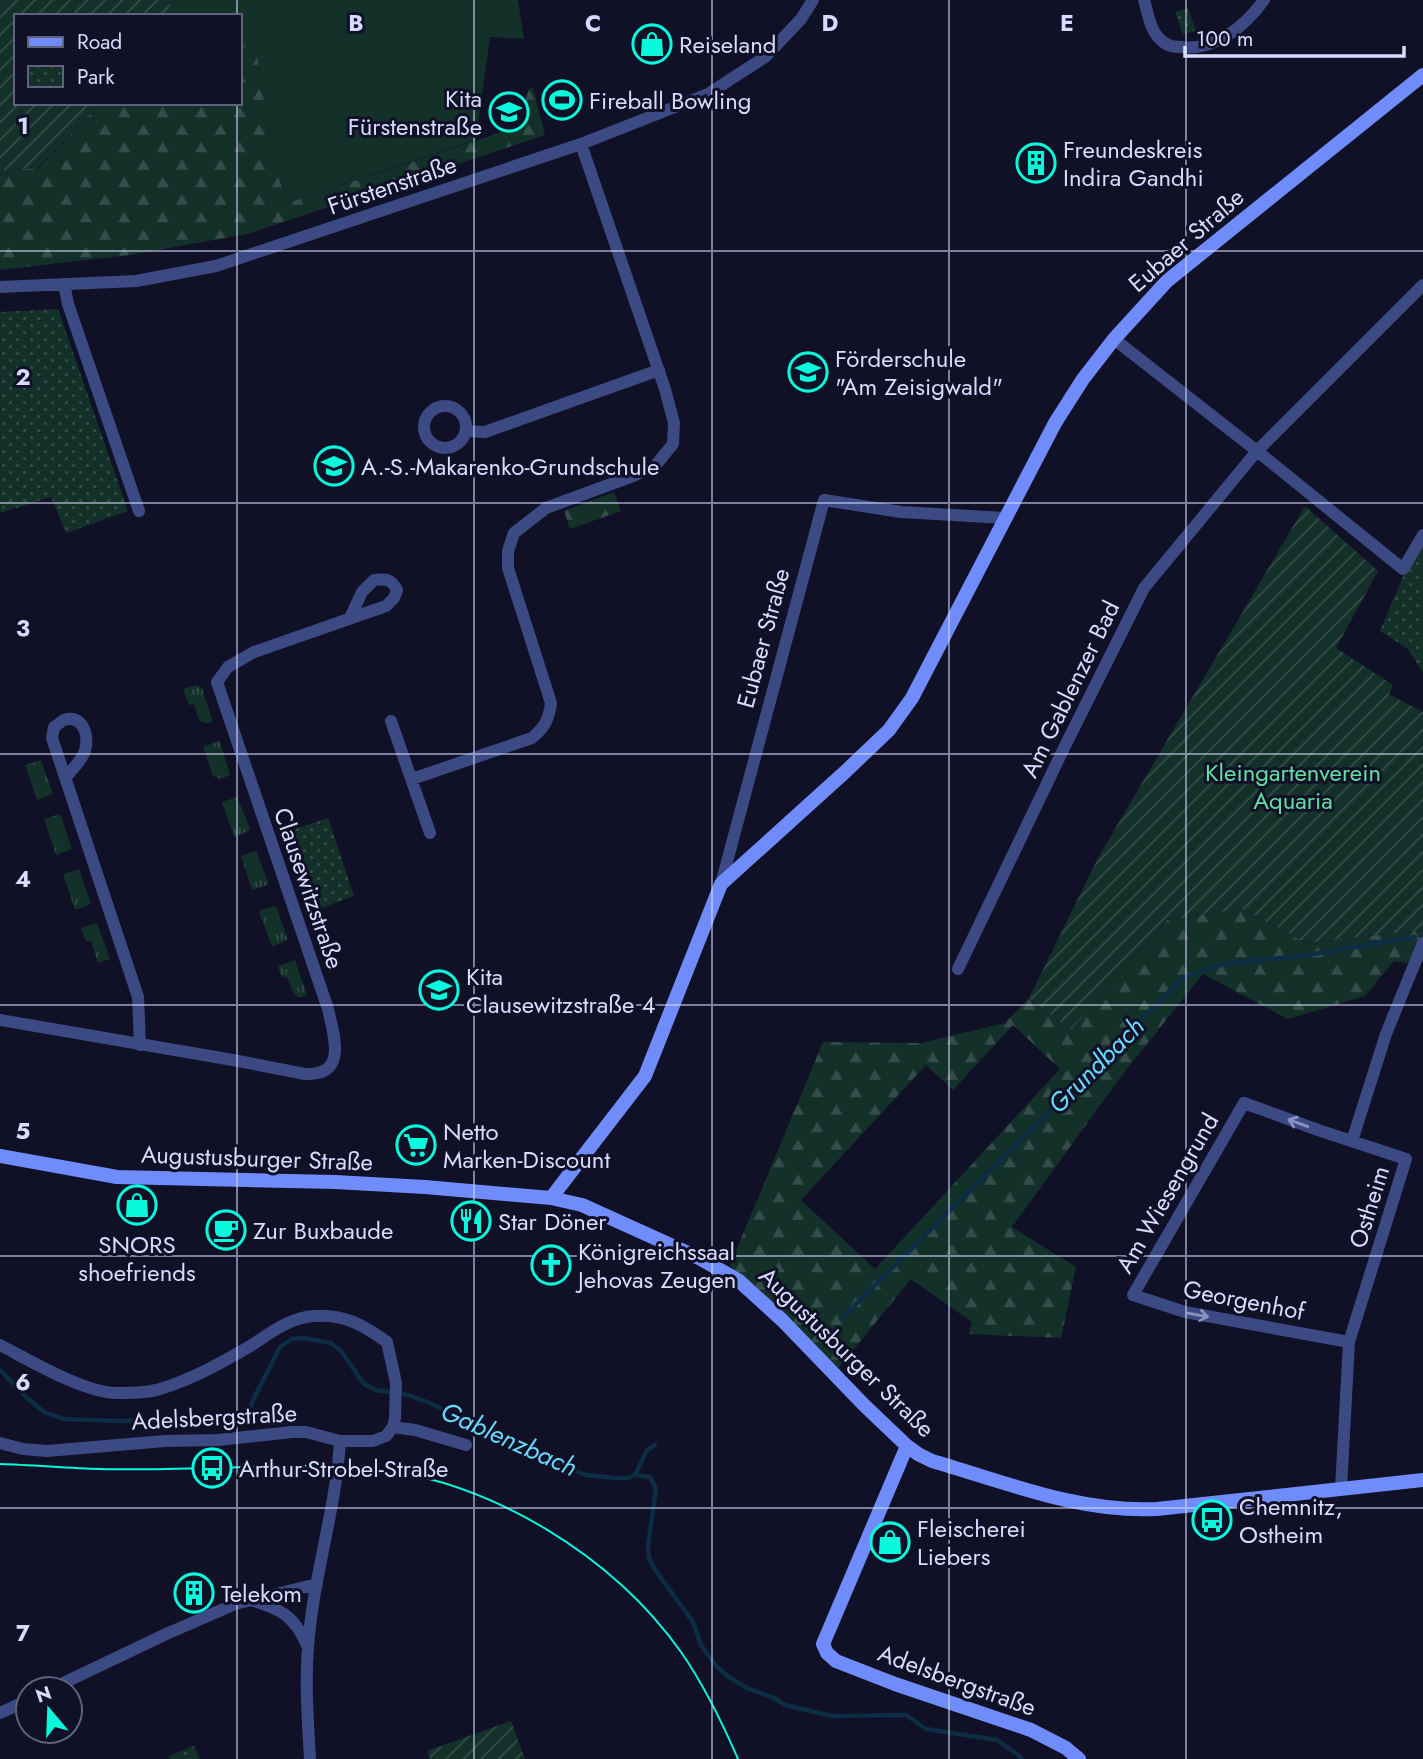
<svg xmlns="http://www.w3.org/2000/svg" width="1423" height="1759" font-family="Jost,sans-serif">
<defs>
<pattern id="grass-tufts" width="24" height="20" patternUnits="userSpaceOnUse" patternTransform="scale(1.75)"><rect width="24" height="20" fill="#133029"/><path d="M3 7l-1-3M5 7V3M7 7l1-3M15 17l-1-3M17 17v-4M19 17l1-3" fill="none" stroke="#354d49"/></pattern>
<pattern id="forest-firs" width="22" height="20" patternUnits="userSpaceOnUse" patternTransform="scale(1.75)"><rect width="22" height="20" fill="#133029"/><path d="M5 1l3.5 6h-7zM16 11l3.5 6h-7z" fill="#354d49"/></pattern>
<pattern id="park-dots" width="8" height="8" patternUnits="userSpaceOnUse" patternTransform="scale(1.75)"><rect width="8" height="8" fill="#133029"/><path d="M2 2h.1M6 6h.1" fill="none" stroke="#354d49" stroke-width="1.8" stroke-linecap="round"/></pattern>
<pattern id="garden-furrows" width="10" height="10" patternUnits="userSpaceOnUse" patternTransform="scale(1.75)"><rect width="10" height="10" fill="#133029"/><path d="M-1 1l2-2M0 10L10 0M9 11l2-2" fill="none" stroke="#354d49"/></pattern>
</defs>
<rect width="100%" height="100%" fill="#101127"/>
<path fill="url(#grass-tufts)" d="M197,685L202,688L213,722L207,723L199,721L194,704L189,705L183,689Z
M218,741L220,742L230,775L220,779L213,776L203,747Z
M41,760L53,794L37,800L25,765Z
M237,797L250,828L249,831L234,837L222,802Z
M60,814L72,849L56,855L44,819Z
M256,851L268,882L267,885L252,890L241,856Z
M79,869L91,904L75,910L63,874Z
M273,906H276L288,940L272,947L259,911Z
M97,923L110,959L98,963L91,941L86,942L81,928Z
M295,960L307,995L299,998L294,994L287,977L282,978L278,966Z"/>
<path fill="url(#forest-firs)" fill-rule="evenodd" d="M240,45L256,46L273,159L287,203L505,131L521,114L529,89L533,88L545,135L247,234L129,255L0,270V171L38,168L101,103H240Z
M614,492L621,511L570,529L564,511Z
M1243,909L1306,943L1423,930V940L1412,964L1394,961L1365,996L1288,1019L1203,974L1122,1075L1012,1227L1076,1267L1061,1338L969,1334L972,1322L911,1279L836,1371L730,1265L823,1042L921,1043L1005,1023L1029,998L1071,1030L1167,920ZM1013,1025L1060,1069L875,1269L801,1200L926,1065L953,1090Z"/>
<path fill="url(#park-dots)" d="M1188,8L1196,30L1183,35L1175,12Z
M58,309L128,511L66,533L51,497L0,513V312Z
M1423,544V673L1408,649L1380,631L1405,572Z
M328,818L354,896L316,910L289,831Z
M194,1746L200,1759H170L169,1756Z"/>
<path fill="url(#garden-furrows)" d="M0,0H171L170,16H16V103H101L37,168L0,171Z
M1305,506L1378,571L1336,648L1393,685L1389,694L1423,712V928L1422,930L1306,943L1243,909L1167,920L1071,1030L1029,998L1099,856Z
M511,1721L525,1759H430L427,1751Z"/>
<path fill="#133029" d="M171,0H518L524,39L490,37L476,140L287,203L273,159L256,47L240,45V16H170Z"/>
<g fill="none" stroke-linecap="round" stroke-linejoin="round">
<path stroke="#0c2d44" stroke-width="4.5" d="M841,1319L1183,978L1223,964L1307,955L1415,937
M0,1370L27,1398L44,1412L64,1419L119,1421L239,1420L248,1416L253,1400L280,1347L292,1339L303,1338L331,1343L341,1351L364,1384L376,1390L408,1395L430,1403L532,1455L586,1475L615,1478H628L635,1475L650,1477L656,1489L648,1546L649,1558L656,1571L693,1622L701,1645L716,1666L729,1677L747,1688L774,1698L785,1705L832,1716L906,1715L926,1729L997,1740L1017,1754L1022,1759
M635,1475L647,1450L655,1445"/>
<path stroke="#3c4a84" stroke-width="12" d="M1144,0C1148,13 1150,31 1161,40C1167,46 1173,47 1181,47C1216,51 1245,26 1264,0
M64,284L68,304L139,511
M0,287L136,281L216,266L581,144L708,94L765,57L801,19L813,0
M1114,339L1257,451L1403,569L1423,535
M424 427a21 21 0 1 1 42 0a21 21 0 1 1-42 0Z
M466,431L485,432L659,370
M391,721L430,833
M65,778C71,771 79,763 83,755C91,741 85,713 64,720C60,722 58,725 54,727L52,738L138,997L140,1045
M412,779L532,738C545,727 549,719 551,703L508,568V551L514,533L546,508L633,476L655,466L673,444L674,423L665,389L581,144
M721,884L824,500L901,512L1005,518
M958,969L1064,748L1144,588L1257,451L1423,285
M0,1020L233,1060L305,1074C348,1076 334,1036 328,1009L217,682L228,667L254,652L386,606L394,598L397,590C391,578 386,579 374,580L362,592L350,618
M1352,1141L1386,1034L1423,943
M0,1345C29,1360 86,1394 118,1393C131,1393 148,1393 160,1389C193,1379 223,1362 252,1345C270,1333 291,1317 314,1316C345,1314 363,1325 387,1342L396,1383L395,1418L393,1427L386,1436L373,1441H340L306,1432H292L218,1440L165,1441L47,1451L23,1449L0,1443
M393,1427L415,1430L466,1445
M1341,1489L1349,1342L1406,1159L1318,1130L1244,1103L1133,1295L1185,1312L1349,1342
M251,1600C280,1609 294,1615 307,1645
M51,1689L164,1635L235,1604L317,1584
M0,1713L28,1700
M310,1759C308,1722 305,1684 308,1647C313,1577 336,1510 340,1441"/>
<path stroke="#708cfb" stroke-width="14" d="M0,1156L117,1177L335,1182L425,1187L551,1198L582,1205L699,1258L738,1280L782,1320L864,1405L907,1446L918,1454L932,1461C1005,1482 1079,1513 1157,1509L1423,1480
M551,1198L645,1076L721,884L845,772L889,730L912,698L1055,423L1083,379L1114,339L1167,281L1423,75
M907,1446L823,1644L827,1653L836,1661L895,1684L1031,1730L1066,1748L1079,1759"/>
<path stroke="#08f9db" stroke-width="2" d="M0,1464C33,1465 67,1468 100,1469C137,1470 175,1469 212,1468C266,1467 321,1463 376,1469C492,1482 613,1556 681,1652C704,1685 722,1722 738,1759"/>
</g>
<defs><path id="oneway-shaft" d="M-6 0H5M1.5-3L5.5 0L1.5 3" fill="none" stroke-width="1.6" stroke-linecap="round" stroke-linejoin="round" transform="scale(1.75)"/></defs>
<g stroke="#8a92c1">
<use href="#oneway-shaft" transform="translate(1298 1123) rotate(-160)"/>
<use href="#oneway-shaft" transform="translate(1198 1315) rotate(10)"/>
</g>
<path fill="none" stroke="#d7dbfe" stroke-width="2" stroke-opacity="0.55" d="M237,0V16M474,0V1759M712,0V1759M949,0V1759M1186,0V1759M237,103V1759M0,251H1423M0,503H1423M0,754H1423M0,1005H1423M0,1256H1423M0,1508H1423"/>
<defs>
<g id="shop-ring" transform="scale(2.0125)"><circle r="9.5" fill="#101127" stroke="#08f9db" stroke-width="1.5"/><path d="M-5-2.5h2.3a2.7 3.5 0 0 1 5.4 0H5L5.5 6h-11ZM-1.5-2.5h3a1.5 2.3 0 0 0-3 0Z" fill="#08f9db"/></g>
<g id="stadium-ring" transform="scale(2.0125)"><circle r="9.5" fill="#101127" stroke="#08f9db" stroke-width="1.5"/><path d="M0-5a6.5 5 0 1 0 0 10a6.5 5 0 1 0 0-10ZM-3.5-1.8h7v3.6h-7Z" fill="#08f9db"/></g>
<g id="school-ring" transform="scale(2.0125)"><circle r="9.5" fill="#101127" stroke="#08f9db" stroke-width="1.5"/><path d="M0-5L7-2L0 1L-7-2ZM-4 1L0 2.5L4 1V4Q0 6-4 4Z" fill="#08f9db"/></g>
<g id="building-ring" transform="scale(2.0125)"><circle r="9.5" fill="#101127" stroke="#08f9db" stroke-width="1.5"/><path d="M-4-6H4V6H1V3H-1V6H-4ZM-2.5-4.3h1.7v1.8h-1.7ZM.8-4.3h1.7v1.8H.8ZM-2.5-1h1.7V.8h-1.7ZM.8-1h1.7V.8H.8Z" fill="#08f9db"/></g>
<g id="supermarket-ring" transform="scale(2.0125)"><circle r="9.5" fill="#101127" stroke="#08f9db" stroke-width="1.5"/><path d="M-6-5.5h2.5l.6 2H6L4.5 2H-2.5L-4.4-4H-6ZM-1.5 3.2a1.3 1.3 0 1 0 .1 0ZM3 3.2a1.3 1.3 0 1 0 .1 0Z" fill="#08f9db"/></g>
<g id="restaurant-ring" transform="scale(2.0125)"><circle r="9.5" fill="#101127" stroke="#08f9db" stroke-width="1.5"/><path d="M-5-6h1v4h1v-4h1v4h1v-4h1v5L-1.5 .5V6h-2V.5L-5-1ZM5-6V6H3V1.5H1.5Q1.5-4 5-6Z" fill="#08f9db"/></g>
<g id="cafe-ring" transform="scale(2.0125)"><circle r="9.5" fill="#101127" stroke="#08f9db" stroke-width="1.5"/><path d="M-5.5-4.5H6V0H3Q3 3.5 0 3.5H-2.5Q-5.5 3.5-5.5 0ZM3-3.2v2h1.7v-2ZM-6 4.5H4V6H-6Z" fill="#08f9db"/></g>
<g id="church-ring" transform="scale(2.0125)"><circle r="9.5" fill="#101127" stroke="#08f9db" stroke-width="1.5"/><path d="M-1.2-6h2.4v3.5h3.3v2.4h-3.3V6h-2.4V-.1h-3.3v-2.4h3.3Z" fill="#08f9db"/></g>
<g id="bus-ring" transform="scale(2.0125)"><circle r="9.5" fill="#101127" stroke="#08f9db" stroke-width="1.5"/><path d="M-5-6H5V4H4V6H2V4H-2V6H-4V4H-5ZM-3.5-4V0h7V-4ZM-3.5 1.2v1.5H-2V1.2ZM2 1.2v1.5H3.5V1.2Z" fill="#08f9db"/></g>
</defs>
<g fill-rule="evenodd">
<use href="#shop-ring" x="652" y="44"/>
<use href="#stadium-ring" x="562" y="100"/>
<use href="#school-ring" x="509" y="112"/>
<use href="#building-ring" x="1036" y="163"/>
<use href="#school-ring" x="808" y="372"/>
<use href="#school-ring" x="334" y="466"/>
<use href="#school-ring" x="439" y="990"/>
<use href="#supermarket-ring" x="416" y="1145"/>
<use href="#shop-ring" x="137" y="1205"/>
<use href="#restaurant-ring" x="471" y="1221"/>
<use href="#cafe-ring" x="226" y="1230"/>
<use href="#church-ring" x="551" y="1265"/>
<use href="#bus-ring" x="212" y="1468"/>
<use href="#bus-ring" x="1212" y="1520"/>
<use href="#shop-ring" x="890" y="1542"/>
<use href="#building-ring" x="194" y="1593"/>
</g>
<g text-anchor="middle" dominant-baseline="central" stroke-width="6" stroke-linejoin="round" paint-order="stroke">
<g font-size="24" fill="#d7dbfe" stroke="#101127" text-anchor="start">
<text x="679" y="44">Reiseland</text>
<text x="482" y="98" text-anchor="end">Kita<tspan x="482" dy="28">Fürstenstraße</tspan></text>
<text x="589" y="100">Fireball Bowling</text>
<text x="1063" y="149">Freundeskreis<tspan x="1063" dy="28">Indira Gandhi</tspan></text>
<text x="835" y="358">Förderschule<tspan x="835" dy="28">"Am Zeisigwald"</tspan></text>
<text x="361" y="466">A.-S.-Makarenko-Grundschule</text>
<text x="466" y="976">Kita<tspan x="466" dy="28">Clausewitzstraße 4</tspan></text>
<text x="443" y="1131">Netto<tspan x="443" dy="28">Marken-Discount</tspan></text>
<text x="498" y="1221">Star Döner</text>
<text x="253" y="1230">Zur Buxbaude</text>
<text x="137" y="1244" text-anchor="middle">SNORS<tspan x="137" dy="28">shoefriends</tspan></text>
<text x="578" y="1251">Königreichssaal<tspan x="578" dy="28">Jehovas Zeugen</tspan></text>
<text x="239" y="1468">Arthur-Strobel-Straße</text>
<text x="1239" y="1506">Chemnitz,<tspan x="1239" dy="28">Ostheim</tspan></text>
<text x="917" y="1528">Fleischerei<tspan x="917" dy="28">Liebers</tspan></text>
<text x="221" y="1593">Telekom</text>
</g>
<g font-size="24" fill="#d7dbfe" stroke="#101127">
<text transform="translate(392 185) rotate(-19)">Fürstenstraße</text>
<text transform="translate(1186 240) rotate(-41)">Eubaer Straße</text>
<text transform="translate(763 638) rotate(-75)">Eubaer Straße</text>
<text transform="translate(1070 689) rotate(-64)">Am Gablenzer Bad</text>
<text transform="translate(309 888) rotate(71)">Clausewitzstraße</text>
<text transform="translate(257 1158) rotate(2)">Augustusburger Straße</text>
<text transform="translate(1167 1193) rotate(-60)">Am Wiesengrund</text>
<text transform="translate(1369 1207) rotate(-73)">Ostheim</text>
<text transform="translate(1244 1300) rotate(11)">Georgenhof</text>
<text transform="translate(847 1352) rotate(44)">Augustusburger Straße</text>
<text transform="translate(214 1417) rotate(-3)">Adelsbergstraße</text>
<text transform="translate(957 1680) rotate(20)">Adelsbergstraße</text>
</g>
<g font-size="24" fill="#64dda3" stroke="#101127">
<text x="1293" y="772">Kleingartenverein<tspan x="1293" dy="28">Aquaria</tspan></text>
</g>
<g font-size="26" font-style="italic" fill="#68d8fb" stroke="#101127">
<text transform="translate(1096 1065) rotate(-45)">Grundbach</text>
<text transform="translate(509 1439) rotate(24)">Gablenzbach</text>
</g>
</g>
<g font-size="23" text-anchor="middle" font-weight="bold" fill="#d7dbfe" stroke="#101127" stroke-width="6" stroke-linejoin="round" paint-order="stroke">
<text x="356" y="31">B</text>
<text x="593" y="31">C</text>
<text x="830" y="31">D</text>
<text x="1067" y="31">E</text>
<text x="23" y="134">1</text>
<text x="23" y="385">2</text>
<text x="23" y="636">3</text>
<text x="23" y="887">4</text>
<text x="23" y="1139">5</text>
<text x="23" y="1390">6</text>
<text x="23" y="1641">7</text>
</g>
<rect x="14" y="14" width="228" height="91" fill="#101127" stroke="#60627d" stroke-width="2"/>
<rect x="28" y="37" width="35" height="10" fill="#708cfb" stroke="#60627d" stroke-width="2"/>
<text x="77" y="49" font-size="21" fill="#d7dbfe">Road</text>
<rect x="28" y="66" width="35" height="21" fill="url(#park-dots)" stroke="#60627d" stroke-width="2"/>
<text x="77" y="84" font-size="21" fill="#d7dbfe">Park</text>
<g transform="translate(49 1710) rotate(341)"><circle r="33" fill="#101127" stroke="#60627d" stroke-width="2"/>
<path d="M0-5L12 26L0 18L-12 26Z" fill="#08f9db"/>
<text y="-10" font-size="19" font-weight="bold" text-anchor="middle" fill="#d7dbfe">N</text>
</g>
<path d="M1185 46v10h219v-10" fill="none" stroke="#d7dbfe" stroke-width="3.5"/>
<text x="1196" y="46" font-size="21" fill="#d7dbfe" stroke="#101127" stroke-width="5" paint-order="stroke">100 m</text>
</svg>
